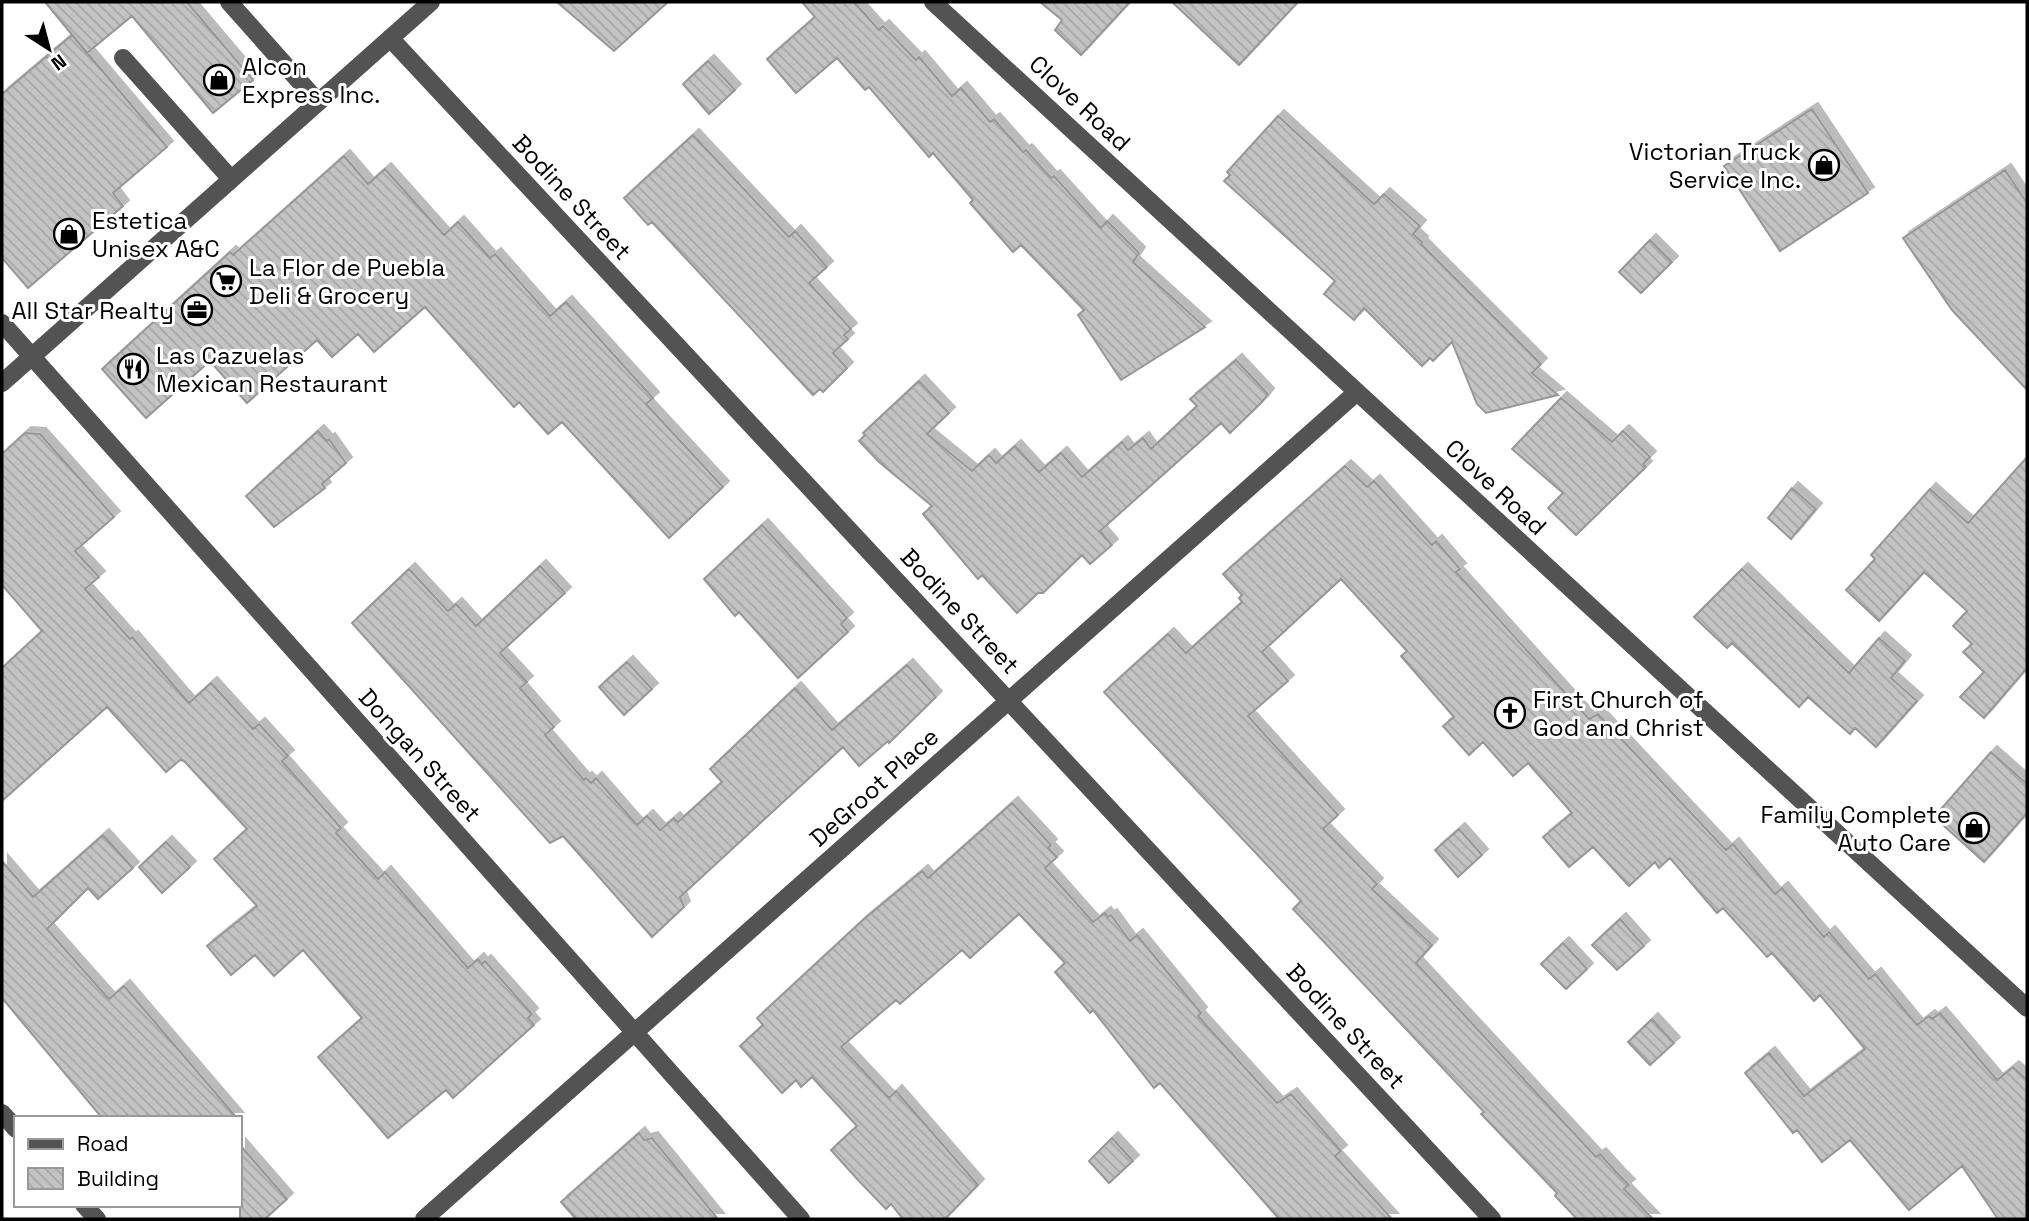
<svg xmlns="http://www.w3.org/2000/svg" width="2029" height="1221" font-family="'Space Grotesk',sans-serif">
<defs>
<pattern id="building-back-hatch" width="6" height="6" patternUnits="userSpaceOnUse" patternTransform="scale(1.75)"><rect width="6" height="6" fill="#c3c3c3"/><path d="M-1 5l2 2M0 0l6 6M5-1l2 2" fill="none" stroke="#a6a6a6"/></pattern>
<filter id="shadow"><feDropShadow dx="6" dy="-6" stdDeviation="0" flood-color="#0004"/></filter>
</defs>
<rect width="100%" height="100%" fill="#fff"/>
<path fill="url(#building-back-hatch)" stroke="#979797" stroke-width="2" filter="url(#shadow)" d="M45,2H187L253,80L213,113L132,16L87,53Z
M557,2H668L614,51Z
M802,2H854L879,30L883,26L916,60L919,57L952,96L961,88L990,122L994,119L1023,152L1026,150L1051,178L1054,176L1101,228L1107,221L1139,253L1133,262L1205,327L1121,380L1078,315L1084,310L1021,245L1013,252L970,203L973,200L933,153L929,157L869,87L865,90L837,58L796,93L767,59L815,17Z
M1040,2H1130L1081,55L1055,30L1062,20Z
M1172,2H1298L1239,65Z
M72,35L167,147L113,193L123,206L28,288L2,258V94Z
M708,61L735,90L709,114L683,84Z
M1812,109L1868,193L1780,251L1724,166Z
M1278,116L1374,204L1384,194L1420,226L1413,234L1422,242L1421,244L1541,364L1532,373L1558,395L1486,413L1477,404L1452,342L1433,361L1430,358L1422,366L1364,308L1354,320L1324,294L1335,281L1224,181L1230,175L1227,172Z
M693,135L789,237L795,231L827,267L809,283L851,329L844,335L848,339L833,353L847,368L823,392L820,389L813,395L652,222L648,225L624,198Z
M344,156L368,184L385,169L444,235L458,222L490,258L495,254L550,316L566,302L653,398L646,404L723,487L669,538L562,422L548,434L519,402L514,407L425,307L374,352L358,334L332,357L317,340L247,403L210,361L146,418L102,369L230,252L233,255Z
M2005,170L2027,203V390L1952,310L1903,238Z
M1650,240L1672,262L1641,293L1619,272Z
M1236,360L1268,394L1262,402L1230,433L1221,423L1100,531L1112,545L1090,564L1082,555L1043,593H1038L1017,613L982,575L978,579L923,514L932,506L879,462L859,441L865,435L863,433L919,381L949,413L927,434L972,471L989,455L996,463L1015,446L1039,472L1061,453L1082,477L1122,442L1128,450L1143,438L1151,449L1197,406L1190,399Z
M1561,398L1612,442L1623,431L1650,457L1643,464L1646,467L1576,535L1548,508L1563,493L1512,449Z
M318,431L327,441L329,439L346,463L322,484L325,488L274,527L246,496Z
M25,433L40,434L114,517L75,551L99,577L85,589L130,639L132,637L189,703L211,683L253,729L259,724L288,756L282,761L341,828L336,833L378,879L385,872L468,968L478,959L482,964L485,961L532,1014L528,1018L534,1025L453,1098L446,1090L388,1138L318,1057L362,1018L303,950L274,976L255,955L231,975L207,946L257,906L214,859L247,829L184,761L180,760L166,772L107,707L2,801V668L42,631L2,585V454Z
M2027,457V668L1984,718L1960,697L1984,672L1963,652L1972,644L1953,626L1967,611L1924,572L1879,621L1846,590L1875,559L1871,555L1930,489L1968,523Z
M1345,466L1367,487L1374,481L1432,545L1436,541L1460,569L1456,572L1589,719L1598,714L1726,850L1733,844L1775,894L1782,888L1824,937L1829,932L1869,979L1875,974L1917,1025L1929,1016L1932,1019L1940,1013L1997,1080L2013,1067L2027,1080V1219H1998L1962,1166L1909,1210L1850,1140L1822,1162L1797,1130L1793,1133L1745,1073L1769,1053L1804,1096L1865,1049L1820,995L1814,1001L1772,953L1767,957L1723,908L1717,913L1670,858L1659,868L1655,862L1629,886L1593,847L1569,867L1543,837L1572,813L1528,763L1513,776L1483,742L1469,755L1443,726L1454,717L1401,656L1407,651L1341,579L1262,652L1288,681L1248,716L1338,815L1323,829L1377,884L1372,889L1432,945L1416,963L1596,1157L1600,1154L1619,1175L1629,1185L1624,1189L1653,1219H1577L1555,1196L1557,1193L1481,1114L1484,1112L1293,909L1301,901L1104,692L1168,634L1186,653L1242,602L1239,598L1242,595L1223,574Z
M1792,488L1816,509L1791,539L1768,518Z
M762,525L847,618L841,624L848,632L798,678L739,612L735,616L704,579Z
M540,566L565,593L500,653L527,682L520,688L554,727L545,735L584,780L586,778L591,783L596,778L637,825L647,816L660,830L674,818L678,822L722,782L710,769L795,688L832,730L907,665L936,697L889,743L888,741L859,766L843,747L680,897L684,907L652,937L563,836L550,843L352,623L409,569L448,611L456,604L476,626Z
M1742,569L1849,673L1879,638L1905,661L1891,678L1917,701L1876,747L1855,728L1850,734L1808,697L1799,707L1732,643L1727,648L1694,617Z
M627,662L652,689L624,715L599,687Z
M1991,752L2027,784V813L1984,862L1934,817Z
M1012,803L1051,845L1048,848L1057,857L1045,868L1093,922L1105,913L1108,917L1111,915L1130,941L1137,935L1201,1013L1198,1016L1277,1103L1291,1094L1341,1151L1335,1156L1392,1219H1279L1160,1083L1154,1088L1093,1010L1090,1013L1055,972L1065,963L1019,914L970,958L962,950L900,1004L896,1000L841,1047L889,1098L896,1091L978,1185L945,1219H903L891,1204L886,1209L858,1180L831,1150L857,1126L812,1077L801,1087L796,1080L782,1093L740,1046L763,1025L757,1018L864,919L922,871L928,878Z
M1459,829L1482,855L1458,877L1435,850Z
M103,835L133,868L98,899L88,888L47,929L109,999L124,986L237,1118H102L2,998V861L33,897Z
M166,842L190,867L162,893L139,867Z
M1620,919L1644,946L1617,970L1592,945Z
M1563,943L1587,969L1566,989L1541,964Z
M1652,1019L1674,1043L1650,1065L1628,1042Z
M639,1133L644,1140L652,1138L718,1219H576L561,1202Z
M1112,1138L1133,1161L1109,1183L1089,1161Z
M240,1145L287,1199L265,1219H240Z"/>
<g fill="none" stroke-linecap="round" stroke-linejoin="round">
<path stroke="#535353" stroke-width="18" d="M229,2L318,102
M933,2L2027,1008
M390,38L1492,1219
M123,58L231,179
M2,323L801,1219
M2,383L431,2
M2,1113L16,1129
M84,1205L97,1219
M424,1219L1357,392"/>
</g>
<defs>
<g id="shop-ring" transform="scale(1.575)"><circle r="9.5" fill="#fff" stroke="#000" stroke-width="1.5"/><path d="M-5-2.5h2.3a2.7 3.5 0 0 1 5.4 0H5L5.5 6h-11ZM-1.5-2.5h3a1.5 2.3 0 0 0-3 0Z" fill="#000"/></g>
<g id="supermarket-ring" transform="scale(1.575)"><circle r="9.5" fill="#fff" stroke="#000" stroke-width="1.5"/><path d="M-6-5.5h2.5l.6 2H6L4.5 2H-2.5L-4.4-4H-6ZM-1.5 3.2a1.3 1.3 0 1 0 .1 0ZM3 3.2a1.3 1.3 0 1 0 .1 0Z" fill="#000"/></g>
<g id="office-ring" transform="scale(1.575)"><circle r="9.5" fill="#fff" stroke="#000" stroke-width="1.5"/><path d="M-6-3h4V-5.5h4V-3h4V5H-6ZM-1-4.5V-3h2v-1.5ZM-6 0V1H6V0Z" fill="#000"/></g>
<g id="restaurant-ring" transform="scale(1.575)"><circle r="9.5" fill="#fff" stroke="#000" stroke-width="1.5"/><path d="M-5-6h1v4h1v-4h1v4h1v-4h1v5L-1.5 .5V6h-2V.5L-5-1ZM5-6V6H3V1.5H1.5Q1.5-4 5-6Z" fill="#000"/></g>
<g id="church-ring" transform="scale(1.575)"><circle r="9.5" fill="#fff" stroke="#000" stroke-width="1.5"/><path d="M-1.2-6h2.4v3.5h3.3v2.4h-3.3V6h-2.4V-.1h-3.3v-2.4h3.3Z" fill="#000"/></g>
</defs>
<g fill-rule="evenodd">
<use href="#shop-ring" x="219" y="80"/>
<use href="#shop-ring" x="1824" y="165"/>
<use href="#shop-ring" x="69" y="234"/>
<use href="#supermarket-ring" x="226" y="281"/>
<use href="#office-ring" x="197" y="310"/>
<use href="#restaurant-ring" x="133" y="369"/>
<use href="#church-ring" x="1510" y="713"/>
<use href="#shop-ring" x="1974" y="828"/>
</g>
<g text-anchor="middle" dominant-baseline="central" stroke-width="6" stroke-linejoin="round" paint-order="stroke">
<g font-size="24" fill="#000" stroke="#fff" text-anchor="start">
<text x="242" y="66">Alcon<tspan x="242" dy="28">Express Inc.</tspan></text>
<text x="1801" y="151" text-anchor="end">Victorian Truck<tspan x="1801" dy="28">Service Inc.</tspan></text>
<text x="92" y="220">Estetica<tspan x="92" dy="28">Unisex A&amp;C</tspan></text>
<text x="249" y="267">La Flor de Puebla<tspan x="249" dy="28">Deli &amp; Grocery</tspan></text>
<text x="174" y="310" text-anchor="end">All Star Realty</text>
<text x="156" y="355">Las Cazuelas<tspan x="156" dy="28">Mexican Restaurant</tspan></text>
<text x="1533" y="699">First Church of<tspan x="1533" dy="28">God and Christ</tspan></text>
<text x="1951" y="814" text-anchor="end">Family Complete<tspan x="1951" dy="28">Auto Care</tspan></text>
</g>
<g font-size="24" fill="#000" stroke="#fff">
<text transform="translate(1080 103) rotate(43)">Clove Road</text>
<text transform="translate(572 197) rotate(47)">Bodine Street</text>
<text transform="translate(1496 487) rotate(43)">Clove Road</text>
<text transform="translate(960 611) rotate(47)">Bodine Street</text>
<text transform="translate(420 755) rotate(48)">Dongan Street</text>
<text transform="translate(874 787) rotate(-42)">DeGroot Place</text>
<text transform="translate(1346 1026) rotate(47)">Bodine Street</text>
</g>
</g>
<rect width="2029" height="1221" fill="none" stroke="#000000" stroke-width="7"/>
<rect x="14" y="1116" width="228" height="91" fill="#ffffff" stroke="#999999" stroke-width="2"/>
<rect x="28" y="1139" width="35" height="10" fill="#535353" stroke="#999999" stroke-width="2"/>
<text x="77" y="1151" font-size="21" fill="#000000">Road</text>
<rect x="28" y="1168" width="35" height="21" fill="url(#building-back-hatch)" stroke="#999999" stroke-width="2"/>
<text x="77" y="1186" font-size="21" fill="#000000">Building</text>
<g transform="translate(49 49) rotate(144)" stroke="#ffffff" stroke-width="5" paint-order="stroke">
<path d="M0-5L12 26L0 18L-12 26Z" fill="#000000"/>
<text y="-10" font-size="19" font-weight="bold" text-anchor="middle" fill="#000000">N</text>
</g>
</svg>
